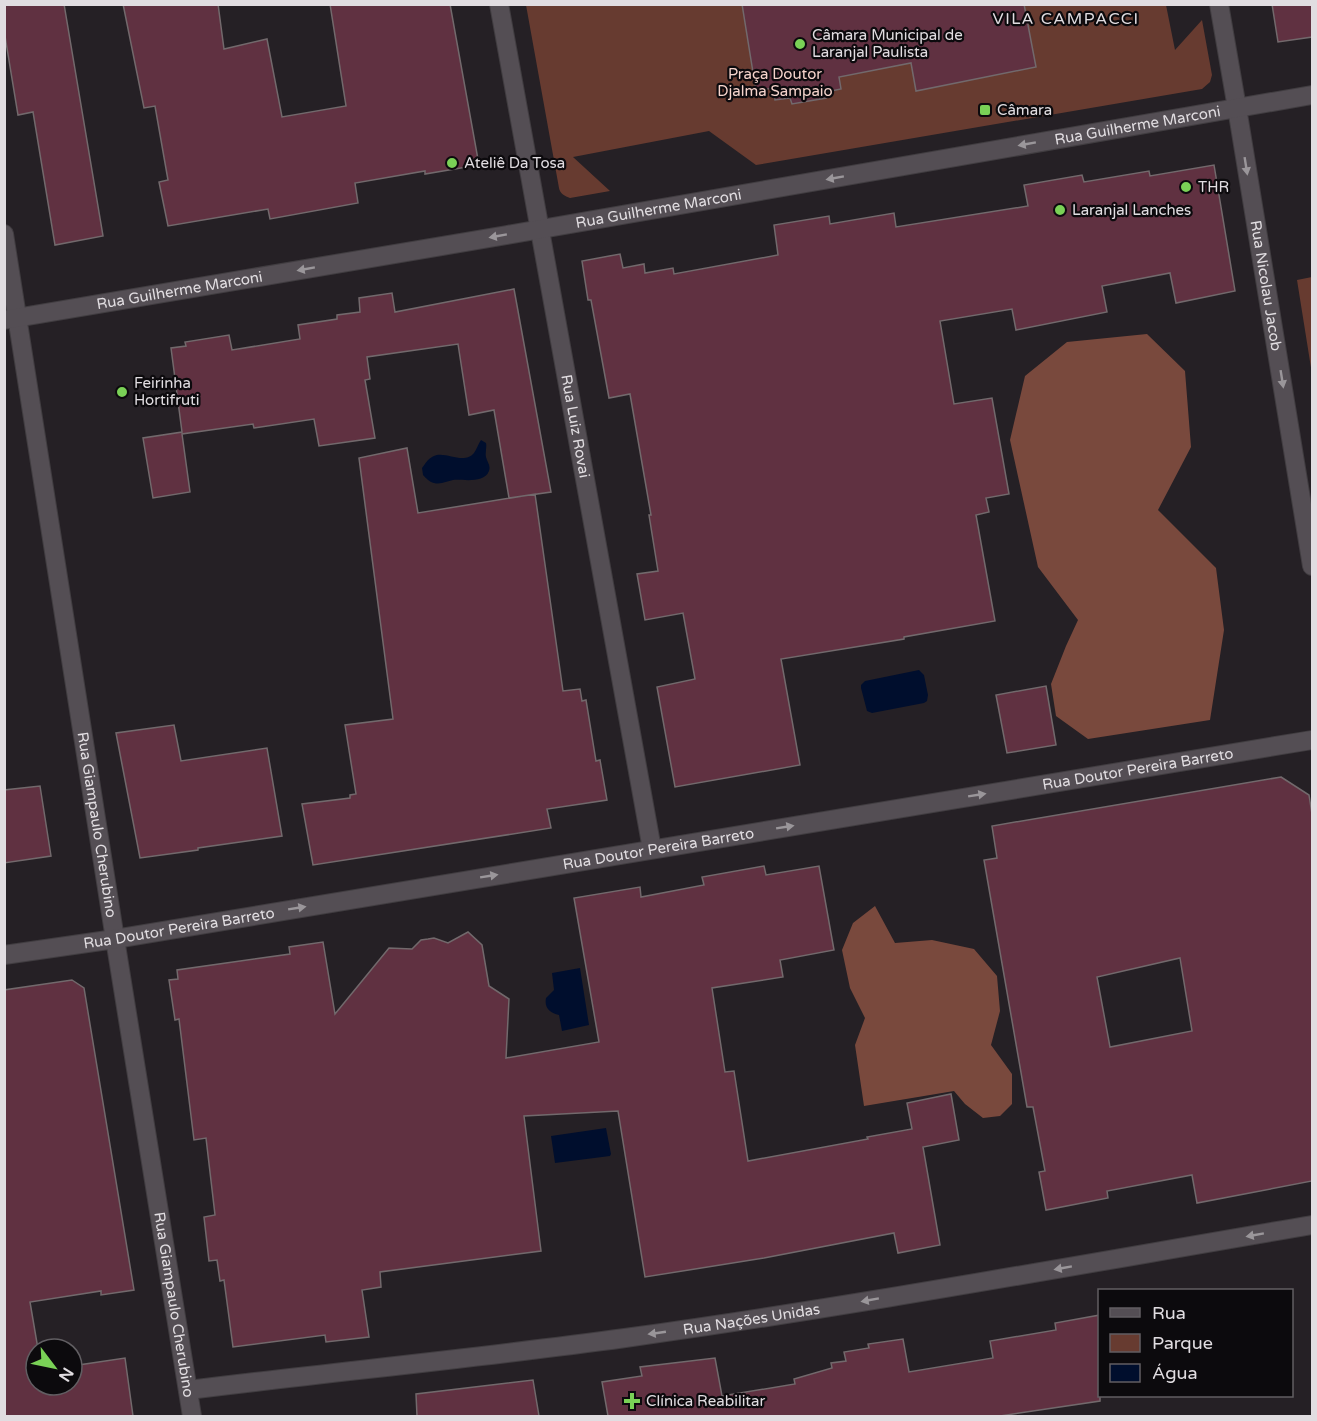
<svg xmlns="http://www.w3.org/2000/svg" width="1317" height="1421" font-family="'Varela Round',sans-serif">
<rect width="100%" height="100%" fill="#252025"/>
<path fill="#673b30" d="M526,5H1166L1175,50L1202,20L1212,75L1210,82L1202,89L756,165L709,131L573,157L610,191L570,198C565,196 560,194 559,188Z
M1312,277V374L1297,280Z"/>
<path fill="#79493d" d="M1147,334L1185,371L1191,447L1158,510L1216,568L1224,630L1210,720L1088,739L1056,716L1051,684L1066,646L1078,620L1038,567L1010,440L1025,376L1067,342Z
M875,906L895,943L932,940L974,949L997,976L1000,1011L991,1045L1012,1074V1104L1000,1116L983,1118L965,1104L954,1091L864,1106L855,1045L865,1018L850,988L842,950L853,923Z"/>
<path fill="#000e2d" d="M481,440L486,443C487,448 485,452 486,457C487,462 491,465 489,471C484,484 463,479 453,480C447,481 441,485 434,483C429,482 426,478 423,475L422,468C425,464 428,459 432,457C444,449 463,466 474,453C477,449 478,444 481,440Z
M919,670L924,675L928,695L927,701L924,703L872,713L867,711L861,688V685L865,681Z
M580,968L589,1025L562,1031L559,1015C550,1013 544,1008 546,998L554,990L552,973Z
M606,1128L611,1154L610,1156L555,1163L551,1136Z"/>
<path fill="#603141" stroke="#72696c" stroke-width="1.5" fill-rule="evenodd" d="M4,4H64L103,236L55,245L33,112L18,115L4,30Z
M123,4H218L224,49L267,39L282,117L346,106L330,4H450L479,165L425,174V171L355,183L358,203L270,219L268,209L168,226L159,182L168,180L155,106L144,108Z
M742,4H1024L1036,67L916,91L911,63L839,77L841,89L826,92V98L792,104L790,98L775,100L773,88L756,91Z
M1272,4H1312V37L1278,42Z
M1214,165L1235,291L1176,303L1170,273L1102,286L1107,312L1016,330L1012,309L940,321L954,404L992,398L1009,494L986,498L989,512L976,515L995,621L904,637V639L781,659L800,765L675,787L657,687L695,679L683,613L645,620L637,574L658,571L649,515H651L630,394L609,398L591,300H588L582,261L620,254L623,268L644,264L645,273L673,268L674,274L778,255L774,225L829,216L830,224L894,213L896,227L1028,206L1024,185L1082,175L1084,182L1149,171L1150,176Z
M514,289L551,492L509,498L494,410L469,415L458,344L367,357L370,379L365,380L375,438L319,446L314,419L254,428L253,424L182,434L190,492L153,498L143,438L182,432L171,348L186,346L185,342L229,335L232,350L300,339L298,325L337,319V315L360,312L359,298L392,293L395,312Z
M407,448L418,513L535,494L563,691L580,689L582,701L586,700L596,761L600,760L607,800L547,809L551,828L313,865L302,804L350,798V795L356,794L345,725L393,719L359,458Z
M1046,686L1056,745L1007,753L996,695Z
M174,725L181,761L267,748L282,836L198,848V850L140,858L116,733Z
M1281,777L1309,795L1312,814V1181L1197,1203L1192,1175L1107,1191L1108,1198L1046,1210L1039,1172L1045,1171L1033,1107H1027L984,860L997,858L992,826ZM1180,958L1192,1031L1110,1047L1097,977Z
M40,786L51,856L4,863V790Z
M764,866L766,875L819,866L834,950L780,960L783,977L712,988L725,1072L734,1071L748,1161L868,1139L867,1137L912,1129L907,1103L951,1094L959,1140L923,1147L940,1245L898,1253L894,1233L764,1258L645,1277L618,1111L524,1116L541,1251L380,1272L381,1287L362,1290L369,1337L326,1342L325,1335L233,1347L224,1280L220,1281L217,1260L209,1261L204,1217L215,1215L206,1138L194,1140L179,1019L175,1020L169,980L178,979L177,970L290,954L289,947L323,942L335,1014L389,948L412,949L421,940L428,939L434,938L448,943L468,932L482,945L489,986L509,999L506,1058L599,1042L574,898L640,887L641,897L704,885L702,877Z
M72,980L84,988L134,1290L101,1295V1291L30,1302L38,1349H36V1385H72V1366L125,1358L133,1416H4V990Z
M1100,1315V1401L1000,1416H608L602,1382L642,1376L640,1367L715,1358L722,1396L795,1384L794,1379L832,1368L831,1363L846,1361L844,1352L869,1348L868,1344L903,1339L909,1372L993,1358L990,1341L1056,1330L1055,1323Z
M533,1380L539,1416H417L416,1394Z"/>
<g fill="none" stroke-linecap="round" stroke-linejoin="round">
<g stroke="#413d41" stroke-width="20">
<g id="minor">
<path id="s1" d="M499,4L652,849"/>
<path d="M1219,4L1237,108"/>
<path id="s2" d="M4,234L115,939L192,1416"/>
<path id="s3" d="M4,955L115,939L1312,740"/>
<path id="s4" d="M188,1390C333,1372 479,1358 625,1338C855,1306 1083,1264 1312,1225"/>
</g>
</g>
<g stroke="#413d41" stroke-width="20">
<g id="tertiary">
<path id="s5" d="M1237,108L1312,566"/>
</g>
</g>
<g stroke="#413d41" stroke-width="20">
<g id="secondary">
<path id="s6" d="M4,320L507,235L1312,95"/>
</g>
</g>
<use href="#minor" stroke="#544e54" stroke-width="18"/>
<use href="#tertiary" stroke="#544e54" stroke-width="18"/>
<use href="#secondary" stroke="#544e54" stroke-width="18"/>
</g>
<defs><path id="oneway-solid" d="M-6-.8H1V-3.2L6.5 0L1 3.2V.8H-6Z" transform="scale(1.5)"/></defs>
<g fill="#9a969a">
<use href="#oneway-solid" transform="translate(1027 144) rotate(170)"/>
<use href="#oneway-solid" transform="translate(1246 166) rotate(81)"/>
<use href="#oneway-solid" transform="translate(835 178) rotate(170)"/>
<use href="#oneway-solid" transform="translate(498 236) rotate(170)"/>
<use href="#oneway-solid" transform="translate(306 269) rotate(170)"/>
<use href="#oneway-solid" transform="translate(1282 379) rotate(81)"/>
<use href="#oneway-solid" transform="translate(977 795) rotate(-9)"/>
<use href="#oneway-solid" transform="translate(785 827) rotate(-9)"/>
<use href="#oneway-solid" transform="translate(489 876) rotate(-9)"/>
<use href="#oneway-solid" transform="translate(297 908) rotate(-9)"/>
<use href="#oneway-solid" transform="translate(1255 1235) rotate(170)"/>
<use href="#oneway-solid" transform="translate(1063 1268) rotate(170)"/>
<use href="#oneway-solid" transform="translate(870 1300) rotate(170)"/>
<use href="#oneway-solid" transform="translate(657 1333) rotate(172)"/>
</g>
<g fill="#7ad156" stroke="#0c0a0d" stroke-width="2">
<circle cx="800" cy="44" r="6"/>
<rect x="979" y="104" width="12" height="12" rx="3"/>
<circle cx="452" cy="163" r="6"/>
<circle cx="1186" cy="187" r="6"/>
<circle cx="1060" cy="210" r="6"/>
<circle cx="122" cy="392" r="6"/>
<path d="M629 1392h6v6h6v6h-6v6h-6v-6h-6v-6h6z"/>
</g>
<g text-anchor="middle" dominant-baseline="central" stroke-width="4.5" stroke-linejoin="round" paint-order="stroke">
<g font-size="15" fill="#e1dde1" stroke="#0c0a0d" text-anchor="start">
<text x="812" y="35">Câmara Municipal de<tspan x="812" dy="17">Laranjal Paulista</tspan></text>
<text x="997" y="110">Câmara</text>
<text x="464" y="163">Ateliê Da Tosa</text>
<text x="1198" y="187">THR</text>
<text x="1072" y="210">Laranjal Lanches</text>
<text x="134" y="383">Feirinha<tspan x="134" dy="17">Hortifruti</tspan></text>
<text x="646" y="1401">Clínica Reabilitar</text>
</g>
<g font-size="15" fill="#f6d4cc" stroke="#0c0a0d">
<text x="775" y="74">Praça Doutor<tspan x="775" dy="17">Djalma Sampaio</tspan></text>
</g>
<g font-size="15" fill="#e1dde1" stroke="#0c0a0d">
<text stroke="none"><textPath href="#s6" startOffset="1150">Rua Guilherme Marconi</textPath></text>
<text stroke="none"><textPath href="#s6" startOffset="664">Rua Guilherme Marconi</textPath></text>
<text stroke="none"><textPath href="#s5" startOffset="180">Rua Nicolau Jacob</textPath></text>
<text stroke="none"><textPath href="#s6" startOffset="178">Rua Guilherme Marconi</textPath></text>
<text stroke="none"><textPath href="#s1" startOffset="429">Rua Luiz Rovai</textPath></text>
<text stroke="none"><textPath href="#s3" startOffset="1149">Rua Doutor Pereira Barreto</textPath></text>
<text stroke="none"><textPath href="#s2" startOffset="598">Rua Giampaulo Cherubino</textPath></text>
<text stroke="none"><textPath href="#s3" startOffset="663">Rua Doutor Pereira Barreto</textPath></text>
<text stroke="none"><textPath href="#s3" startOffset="177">Rua Doutor Pereira Barreto</textPath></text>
<text stroke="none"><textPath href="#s2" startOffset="1084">Rua Giampaulo Cherubino</textPath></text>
<text stroke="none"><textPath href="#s4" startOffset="568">Rua Nações Unidas</textPath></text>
</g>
<g font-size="16" letter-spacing="1.5" fill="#e1dde1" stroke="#0c0a0d">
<text x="1066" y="19">VILA CAMPACCI</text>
</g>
</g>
<rect width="1317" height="1421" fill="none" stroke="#e1dde1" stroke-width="12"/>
<rect x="1098" y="1289" width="195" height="108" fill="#0c0a0d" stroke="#615e62" stroke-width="1.5"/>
<rect x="1110" y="1308" width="30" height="9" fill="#544e54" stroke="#615e62" stroke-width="1.5"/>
<text x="1152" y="1319" font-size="18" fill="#e1dde1">Rua</text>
<rect x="1110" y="1334" width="30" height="18" fill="#673b30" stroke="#615e62" stroke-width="1.5"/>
<text x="1152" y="1349" font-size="18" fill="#e1dde1">Parque</text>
<rect x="1110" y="1364" width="30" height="18" fill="#000e2d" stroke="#615e62" stroke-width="1.5"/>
<text x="1152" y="1379" font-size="18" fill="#e1dde1">Água</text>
<g transform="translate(54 1367) rotate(122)"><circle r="28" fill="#0c0a0d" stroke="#615e62" stroke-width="1.5"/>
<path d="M0-4.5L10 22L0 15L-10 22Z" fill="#7ad156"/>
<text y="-9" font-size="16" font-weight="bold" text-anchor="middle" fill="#e1dde1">N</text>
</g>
</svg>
